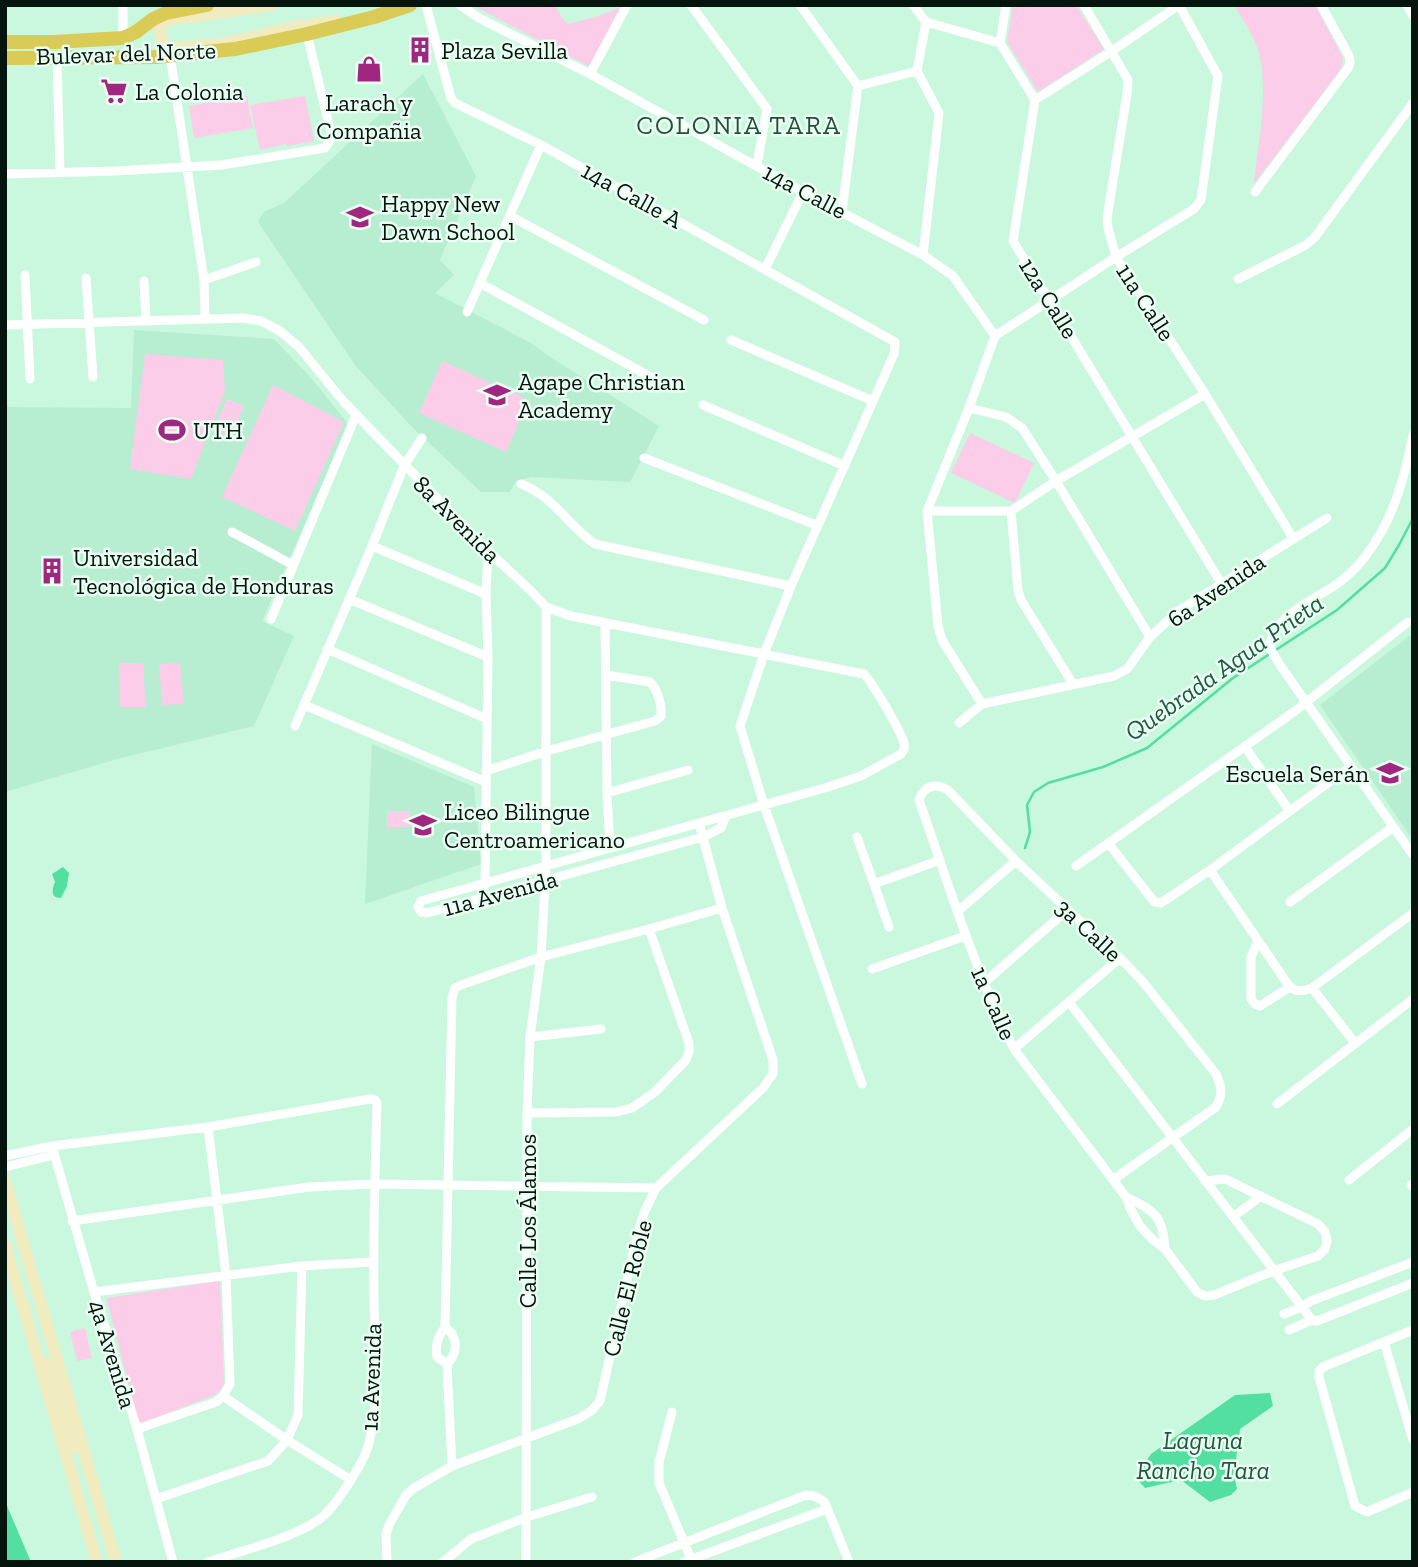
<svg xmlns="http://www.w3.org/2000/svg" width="1418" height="1567" font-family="'Zilla Slab',serif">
<rect width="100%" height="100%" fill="#c9f8de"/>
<path fill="#b7edd0" d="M423,74L476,176L440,260L454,275L435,293L531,343L547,355L659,426L630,482L531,477L516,481L510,492H481L411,426L355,365L258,222L264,212L284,203Z
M134,330L274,339L312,379L346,421L347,428L262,621L294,636L254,726L117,759L5,792V407L131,408Z
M1413,633V840L1320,705Z
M372,744L474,787L481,864L365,904Z"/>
<path fill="#fbcde9" d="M472,5L555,6L562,18L568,24L595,17L624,6L590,67Z
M1013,5H1076L1104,49L1038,92L1007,42Z
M1234,5H1315L1343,58L1342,66L1338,73L1254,184C1258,143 1269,94 1259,53C1255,37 1243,20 1234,5Z
M247,96L253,128L194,138L189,106Z
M305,96L314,141L287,146L286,144L260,150L250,105Z
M145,354L223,360L225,391L191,479L130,469Z
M442,361L529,400L506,452L419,413Z
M273,385L344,422L295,531L222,497Z
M227,399L244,406L231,436L214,429Z
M970,433L1034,463L1015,503L951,473Z
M119,663H143L146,707H120Z
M180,663L184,704L162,705L159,664Z
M387,811H410V827H387Z
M220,1281L224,1383L221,1390L215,1395L139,1424L106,1298Z
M85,1328L92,1358L77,1361L70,1332Z"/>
<path fill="#53dfa1" d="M63,867L69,873L67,886L61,898C50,898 52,890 55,882L52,874Z
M1270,1393L1273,1406L1240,1429L1234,1475L1237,1489L1231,1495L1210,1502L1181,1480L1145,1488L1135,1477L1151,1454L1235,1395Z
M5,1501L31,1562H5Z"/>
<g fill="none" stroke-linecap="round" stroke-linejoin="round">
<path stroke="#53dfa1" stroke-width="2.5" d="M1025,848L1030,832L1027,805L1034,792L1048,783L1103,767L1147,748L1233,678L1337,610L1385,568L1399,545L1413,518"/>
<path stroke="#fff" stroke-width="9" d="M123,5V38
M426,5L451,98L455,103L541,145L895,342L894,354L791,586L764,654L740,726L764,805L862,1084
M460,5L479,18L590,74L803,192L923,255L953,276L995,336
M691,5L767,109L757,165
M800,5L858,86L842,211
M913,5L926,22L1000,43L1035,100L1013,241L1221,583
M1084,5L1128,80L1127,94L1107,218L1108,228L1116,257L1205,394L1293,538
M1407,5L1413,16
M1000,43L1006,5
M170,55L204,280L205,319
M57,57L60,172
M917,71L939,113L923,255
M590,74L627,5
M858,86L917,71L926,22
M1035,100L1112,51L1179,5
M5,174L116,171L222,165L325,148L332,137L307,34
M1255,192L1348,68L1350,63L1349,56L1321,5
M510,216L704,320
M765,269L803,192
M25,275L30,379
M86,278L93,377
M1238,279L1306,245L1315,237L1413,103
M204,280L256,262
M144,281L146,320
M480,283L667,386
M467,312L541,145
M5,325L243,318L261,321L280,331L299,347L343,401L488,551L532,592L546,607L571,616L864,674C874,685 900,730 904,743C905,749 904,749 901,754L861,776L828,787L421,901L418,907L421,912L427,913L703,837L721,828L726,816
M995,336L1116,257L1194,209L1201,200L1218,76L1179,5
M731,340L873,401
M703,405L845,466
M969,408L1006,417L1022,428L1056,481L1150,637
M1413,435C1405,477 1393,520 1367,554C1360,564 1351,573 1341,581C1318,599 1271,615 1270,648L1280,665L1413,855
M644,458L816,525
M521,484C555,497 567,525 595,544L791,586
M927,511H1011L1056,481L1205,394
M1011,511L1018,590L1021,600L1073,684
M232,532L293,565
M372,546L486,594
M349,599L488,657
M271,619L356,415
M605,623L607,793L610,847
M327,649L487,719
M982,704L942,640L938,626L927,511L969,408L995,336
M304,705L486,782
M959,723L982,704L1114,676L1127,669L1150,637L1178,611L1327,518
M295,726L372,546L404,466L422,438
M1245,747L1289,810
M486,771L547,751L655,721L661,716C662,705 658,690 650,682L606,675
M607,793L688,770
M857,837L874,884
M1108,843L1152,899L1155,902L1161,903L1210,870L1351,766
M1076,866L1295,711L1408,622
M1210,870L1289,986C1296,993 1303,991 1312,988L1413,913
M485,886L488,657L486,594L488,551
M1290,902L1393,827
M958,911L1016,861
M889,927L874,884L940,860
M1258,941L1251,957V999L1255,1004L1260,1006L1290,987
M872,969L965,936
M984,983L1067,910
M1312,988L1355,1043
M1069,1002L1312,1320
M530,1037L601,1029
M1014,1049L1120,958
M1277,1104L1413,999
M527,1113L616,1112L632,1108L655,1092L686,1060L689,1052V1043L649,929
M208,1127L226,1275L230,1384L223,1396
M52,1146L94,1292L137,1429L173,1562
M5,1156L52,1146L208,1127L370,1099L375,1100L377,1103C375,1167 373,1231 374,1294C374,1342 380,1396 369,1443C365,1461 336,1506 321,1518C295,1538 240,1551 208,1562
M5,1167L54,1155
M1114,1179L1216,1107C1223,1095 1222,1087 1216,1074L1143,982L1127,965L1016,861L948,790C935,782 924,786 919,800C948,883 974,969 1014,1049L1126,1197L1130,1208L1140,1226L1153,1240L1165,1249L1197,1292L1205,1296L1214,1295L1273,1271L1318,1256L1325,1249L1327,1241L1325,1232L1318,1224L1225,1179L1205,1181
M1349,1180L1413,1129
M1411,1185L1413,1187
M1126,1197C1155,1211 1163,1216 1165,1249
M1233,1217L1261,1196
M72,1221L309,1187L375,1184L656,1188
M94,1292L302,1266L373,1262
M1284,1314L1302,1307L1311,1301L1413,1262
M445,1327C448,1330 452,1332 453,1336C458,1346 454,1358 447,1364
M1289,1330L1312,1320L1317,1321L1413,1283
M1413,1330L1323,1367L1319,1371V1377L1355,1506L1367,1512L1413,1492
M1384,1342L1413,1440
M672,1412L659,1462V1483L691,1559
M137,1429L216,1402L223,1396L287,1440L351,1480
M452,1466L447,1364L437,1357C435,1344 438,1337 445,1327L452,998L455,988L461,985L541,957L649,929L722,908
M156,1499L268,1461L287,1440L298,1415L302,1266
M387,1562L386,1535L389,1525L406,1495L414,1488L452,1466L578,1419L591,1411L600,1401L636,1240L644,1213L656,1188L763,1088L773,1074V1060L722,908L699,823
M443,1562L471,1539L527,1517L592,1497
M526,1562L527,1113L530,1037L541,957L546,866V607
M635,1562L806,1495C814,1495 819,1497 825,1503L849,1562
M684,1562L827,1509"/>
<path stroke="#f1ebc0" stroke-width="12" d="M272,5L162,21L160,28L161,42L168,47L181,48L219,44L241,40L293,27L336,21
M5,1181L116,1562
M5,1244L97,1562
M46,1364L54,1380L72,1445L78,1448L82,1447"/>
<path stroke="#daca56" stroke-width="14" d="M5,42H54L123,38L136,32L153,19L166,13L207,5
M5,58L157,57L235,49L307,34L374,17L410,5"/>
</g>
<defs>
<g id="building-bare" transform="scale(2.1)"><path d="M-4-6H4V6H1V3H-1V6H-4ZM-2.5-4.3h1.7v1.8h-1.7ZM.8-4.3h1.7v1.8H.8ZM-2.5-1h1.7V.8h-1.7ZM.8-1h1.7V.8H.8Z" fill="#9f277f" stroke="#ebfef3" stroke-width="2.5" paint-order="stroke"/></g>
<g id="shop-bare" transform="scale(2.1)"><path d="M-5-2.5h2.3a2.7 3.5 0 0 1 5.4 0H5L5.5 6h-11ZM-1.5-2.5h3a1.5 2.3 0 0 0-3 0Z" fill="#9f277f" stroke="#ebfef3" stroke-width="2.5" paint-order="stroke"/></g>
<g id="supermarket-bare" transform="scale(2.1)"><path d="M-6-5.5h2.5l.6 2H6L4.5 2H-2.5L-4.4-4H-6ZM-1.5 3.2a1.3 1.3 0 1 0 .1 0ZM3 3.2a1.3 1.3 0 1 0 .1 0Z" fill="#9f277f" stroke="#ebfef3" stroke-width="2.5" paint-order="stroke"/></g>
<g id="school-bare" transform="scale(2.1)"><path d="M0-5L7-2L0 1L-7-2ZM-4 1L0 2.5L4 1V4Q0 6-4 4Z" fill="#9f277f" stroke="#ebfef3" stroke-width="2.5" paint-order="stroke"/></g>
<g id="stadium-bare" transform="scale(2.1)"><path d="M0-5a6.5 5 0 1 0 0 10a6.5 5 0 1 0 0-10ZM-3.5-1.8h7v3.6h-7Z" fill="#9f277f" stroke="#ebfef3" stroke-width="2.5" paint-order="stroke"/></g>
</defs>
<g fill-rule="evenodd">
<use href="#building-bare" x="420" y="50"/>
<use href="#shop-bare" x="369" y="69"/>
<use href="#supermarket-bare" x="114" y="91"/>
<use href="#school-bare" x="360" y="217"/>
<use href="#school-bare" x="497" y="395"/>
<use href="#stadium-bare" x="172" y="430"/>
<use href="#building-bare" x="52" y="571"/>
<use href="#school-bare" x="1390" y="773"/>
<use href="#school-bare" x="423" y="825"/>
</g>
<g text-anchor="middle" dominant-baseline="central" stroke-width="5" stroke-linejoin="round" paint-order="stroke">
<g font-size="24" fill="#05150d" stroke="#ebfef3" text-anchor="start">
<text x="441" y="50">Plaza Sevilla</text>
<text x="135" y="91">La Colonia</text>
<text x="369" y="102" text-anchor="middle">Larach y<tspan x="369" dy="28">Compañia</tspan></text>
<text x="381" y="203">Happy New<tspan x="381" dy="28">Dawn School</tspan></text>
<text x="518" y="381">Agape Christian<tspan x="518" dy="28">Academy</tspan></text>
<text x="193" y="430">UTH</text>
<text x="73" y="557">Universidad<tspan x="73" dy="28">Tecnológica de Honduras</tspan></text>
<text x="1369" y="773" text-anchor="end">Escuela Serán</text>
<text x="444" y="811">Liceo Bilingue<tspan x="444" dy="28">Centroamericano</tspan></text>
</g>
<g font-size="24" fill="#05150d" stroke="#ebfef3">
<text transform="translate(126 53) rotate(-2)">Bulevar del Norte</text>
<text transform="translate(805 191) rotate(28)">14a Calle</text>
<text transform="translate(632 195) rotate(29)">14a Calle A</text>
<text transform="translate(1049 298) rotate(58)">12a Calle</text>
<text transform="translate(1146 302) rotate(57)">11a Calle</text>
<text transform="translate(457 519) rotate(45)">8a Avenida</text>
<text transform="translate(1216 590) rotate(-34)">6a Avenida</text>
<text transform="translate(500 893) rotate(-15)">11a Avenida</text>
<text transform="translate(1089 930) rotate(43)">3a Calle</text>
<text transform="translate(994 1003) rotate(66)">1a Calle</text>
<text transform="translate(527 1221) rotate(-90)">Calle Los Álamos</text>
<text transform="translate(627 1288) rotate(-76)">Calle El Roble</text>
<text transform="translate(113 1354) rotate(73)">4a Avenida</text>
<text transform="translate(371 1377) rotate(-88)">1a Avenida</text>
</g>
<g font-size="26" letter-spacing="2" fill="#254f3b" stroke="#ebfef3">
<text x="739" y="125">COLONIA TARA</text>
</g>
<g font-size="26" font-style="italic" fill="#21583f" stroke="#ebfef3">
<text transform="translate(1224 667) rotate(-35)">Quebrada Agua Prieta</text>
<text x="1203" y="1440">Laguna<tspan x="1203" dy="30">Rancho Tara</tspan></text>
</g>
</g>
<rect width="1418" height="1567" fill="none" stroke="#05150d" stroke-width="14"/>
</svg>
